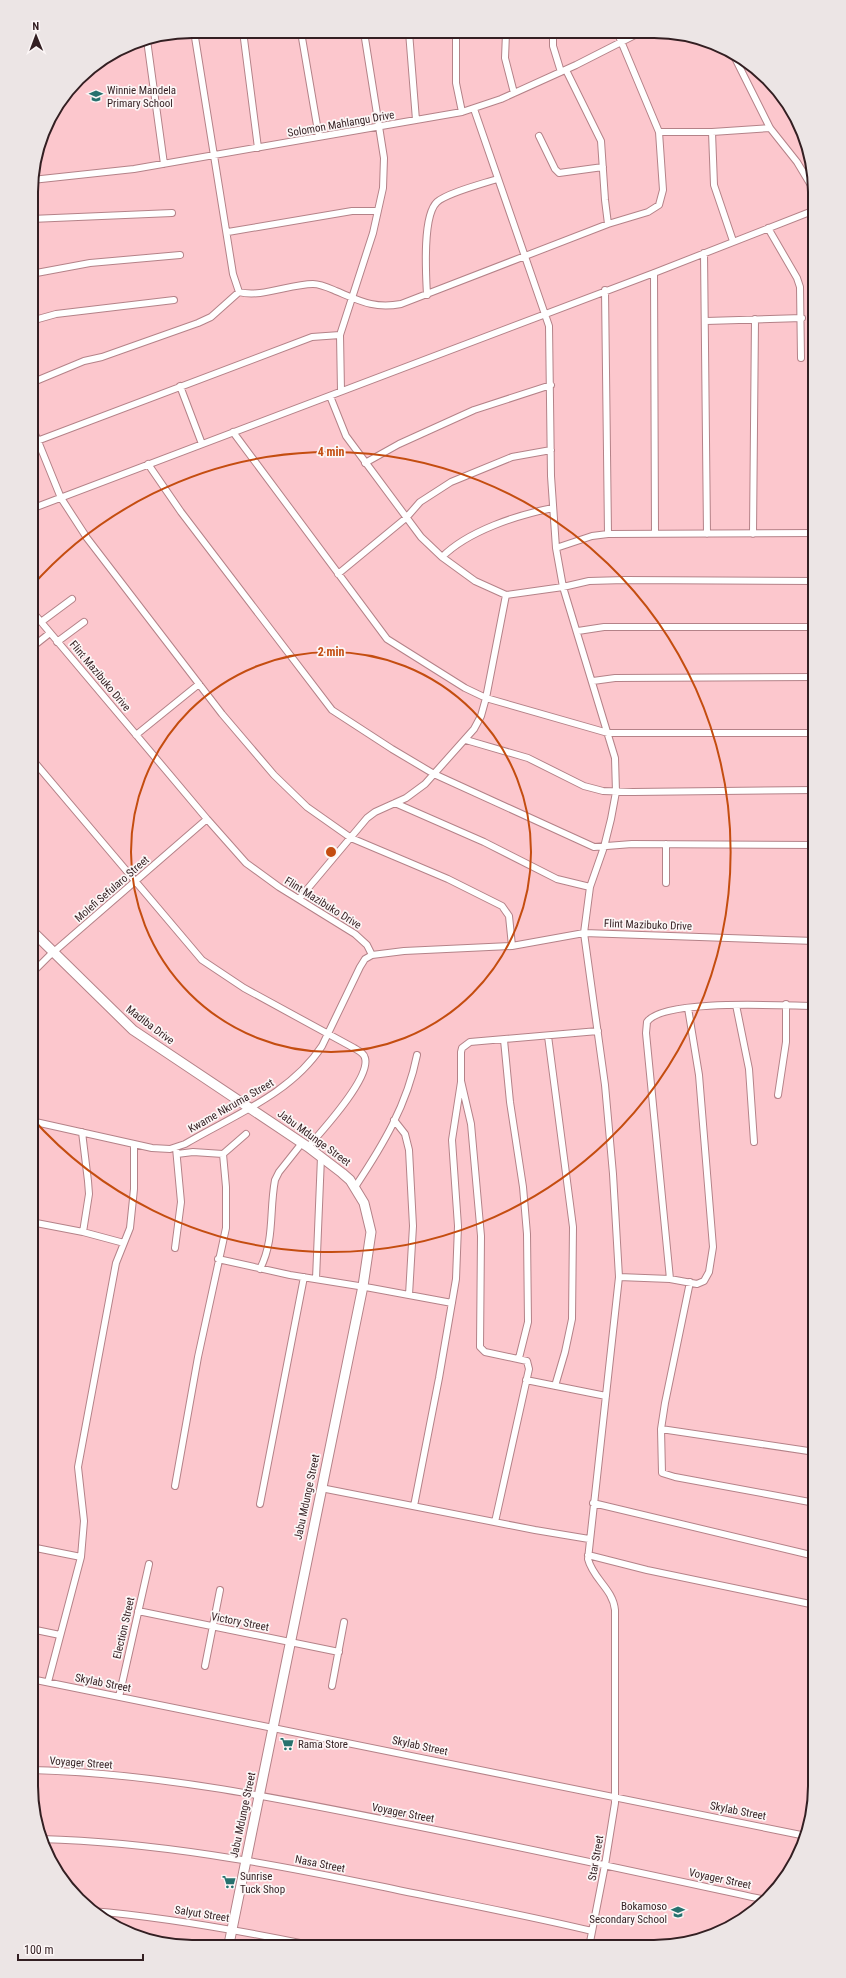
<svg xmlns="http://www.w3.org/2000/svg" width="846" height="1978" font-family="'Roboto Condensed',sans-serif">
<rect width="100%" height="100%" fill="#fcc7cd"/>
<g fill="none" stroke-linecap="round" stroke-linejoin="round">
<g stroke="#b48288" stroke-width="8">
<path id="street" d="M194,31L233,274L239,292C261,298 290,284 313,284C321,284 329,288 336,291C360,301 374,309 401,304L608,224L648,212L659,205L663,190L659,132L618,34
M243,31L258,148
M301,32L319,137
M409,32L416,120
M456,33V83L462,112
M506,33L505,58L514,93
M553,33V46L561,72
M147,40L164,164
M732,52L770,128L797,162L815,192
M566,70L601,141L605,200L608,224
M474,109L549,326L551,476L556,548L563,587L615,758L616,792L611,819L604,847L590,887L584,933L605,1085L613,1174L619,1277L588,1559C593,1579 613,1589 615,1610V1803L605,1865L589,1947
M659,132H712L770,128
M712,132L714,185L733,241
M539,136L555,169L559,173L603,167
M32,180L134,169L462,112L501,99L576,65L637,34
M31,219L172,213
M768,228L797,278L800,287L801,358
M228,232L352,211H377
M704,253L707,534
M654,273L655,534
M31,274L90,263L180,255
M605,290L608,534
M427,295C426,275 422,216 437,202C447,193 482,184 497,179
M31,321L56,314L174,300
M706,321L802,318
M31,383L84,361L102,357L198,323L211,317L239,292
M180,386L202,444
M341,391L340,335L373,233L383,188L384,158L364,32
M330,396L346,436L421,537L442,557L475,581L506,595L563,587L589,581L625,580L815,581
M31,424L61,498L87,538L222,714L274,775L307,807L351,838L448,879L502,906L509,916L512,946
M233,432L387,639L465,688L486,698L608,733H815
M37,441L312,337L340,335
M365,463L399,444L474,410L551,385
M148,464L181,512L332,710L392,749L434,774L594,847L632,844L815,845
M31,509L654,273L815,210
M753,534L755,319
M556,548L592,536L608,534L815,533
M442,557C468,531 517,515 553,508
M338,574L406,518L420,502L451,482L512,457L551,450
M31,610L207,819L246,863L279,887L355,934L367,945L372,955L404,951L512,946L584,933L815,941
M41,622L72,599
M578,631L604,627H815
M57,642L84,622
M31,648L50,633
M593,681L615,678L815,677
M136,735L199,684
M466,740L528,758L584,786L603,791L633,792L815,790
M31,758L202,960L244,988L354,1048C359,1051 364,1053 365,1058C371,1078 321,1132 308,1147
M395,803L484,842L557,879L590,887
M666,844V883
M299,899L367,818L375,812L406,798L425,784L474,729L481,716L486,698L506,595
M31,974L49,956L207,819
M736,1005L749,1069L754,1142
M548,1036L573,1227L572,1319L565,1352L555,1386
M504,1040L510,1102L523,1187L527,1234L528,1322L519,1358
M778,1095L786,1042V1004
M394,1120L405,1134L409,1150L413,1226L409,1295
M31,1121L152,1148L170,1149L185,1144C232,1116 291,1094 322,1046L360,967L365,959L372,955
M82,1132L88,1181L89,1194L83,1232
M177,1154L193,1152L223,1154L246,1134
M355,1187C383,1145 407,1105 417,1055
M31,1222L83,1232L124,1243
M175,1248L181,1202L176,1148
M218,1259L290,1275L371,1288L452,1303
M260,1269C275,1239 269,1212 275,1180L279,1172L302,1143
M619,1277L670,1279L697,1284L704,1281L709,1272L713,1247L699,1075L688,1008
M316,1279L321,1157
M670,1279L646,1033L647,1022C663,998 786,1006 815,1006
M690,1282L665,1403L661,1429L662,1473L675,1477L815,1503
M526,1380L606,1396
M661,1429L815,1452
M175,1486L198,1357L226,1228V1187L223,1154
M321,1488L535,1530L589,1539
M593,1503L815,1556
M260,1504L304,1277
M414,1506L439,1378L456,1279L458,1226L452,1140L461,1082
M495,1522L529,1369L527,1361L485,1352L480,1347L481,1236L471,1124L461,1081V1052L462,1048L470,1042L598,1031
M31,1547L81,1557
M588,1555L647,1570L815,1605
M138,1611L339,1652
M31,1629L60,1635
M205,1666L220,1590
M31,1679L806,1836
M48,1682L81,1557L84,1521L78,1467L116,1263L130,1228L134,1189V1144
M332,1686L344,1622
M119,1697L149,1564
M31,1770C153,1773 272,1797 391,1821C517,1846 641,1873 766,1900
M41,1839C155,1842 268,1863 379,1886C450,1901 521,1914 592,1931
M91,1911C165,1917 237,1930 310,1945"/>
</g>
<g stroke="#b48288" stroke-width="11">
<path id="secondary" d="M31,930L133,1030L308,1147L342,1173L350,1180L364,1203L371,1232L363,1286L229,1944"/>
</g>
<use href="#street" stroke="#fff" stroke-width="6"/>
<use href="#secondary" stroke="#fff" stroke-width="9"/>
</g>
<g fill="none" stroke="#c44d10" stroke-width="2">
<circle cx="331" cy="852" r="200"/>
<path d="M31 587A400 400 0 1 1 31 1117"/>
</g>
<defs>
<g id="school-bare" transform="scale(1.08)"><path d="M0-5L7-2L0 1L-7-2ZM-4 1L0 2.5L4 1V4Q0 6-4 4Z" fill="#27716e" stroke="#fcf6f6" stroke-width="2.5" paint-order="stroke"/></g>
<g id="supermarket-bare" transform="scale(1.08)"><path d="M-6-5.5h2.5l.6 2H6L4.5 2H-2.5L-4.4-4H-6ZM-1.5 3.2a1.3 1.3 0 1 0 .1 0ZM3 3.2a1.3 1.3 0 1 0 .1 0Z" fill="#27716e" stroke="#fcf6f6" stroke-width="2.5" paint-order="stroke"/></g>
</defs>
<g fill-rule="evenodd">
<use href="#school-bare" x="96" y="96"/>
<use href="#supermarket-bare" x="287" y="1744"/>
<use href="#supermarket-bare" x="229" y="1882"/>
<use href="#school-bare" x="678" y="1912"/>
</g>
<g text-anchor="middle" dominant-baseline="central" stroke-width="3.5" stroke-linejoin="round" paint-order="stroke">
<g font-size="11" fill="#331f22" stroke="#fcf6f6" text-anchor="start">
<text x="107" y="90">Winnie Mandela<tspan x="107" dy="13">Primary School</tspan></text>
<text x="298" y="1744">Rama Store</text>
<text x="240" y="1876">Sunrise<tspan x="240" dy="13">Tuck Shop</tspan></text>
<text x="667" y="1906" text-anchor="end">Bokamoso<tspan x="667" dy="13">Secondary School</tspan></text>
</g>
<g font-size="11" fill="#331f22" stroke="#fcf6f6">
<text transform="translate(341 124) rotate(-10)">Solomon Mahlangu Drive</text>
<text transform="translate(100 676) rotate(50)">Flint Mazibuko Drive</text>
<text transform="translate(112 889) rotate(-41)">Molefi Sefularo Street</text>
<text transform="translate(323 903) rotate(32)">Flint Mazibuko Drive</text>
<text transform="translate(648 925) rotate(2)">Flint Mazibuko Drive</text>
<text transform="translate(150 1025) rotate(37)">Madiba Drive</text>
<text transform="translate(231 1106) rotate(-30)">Kwame Nkruma Street</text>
<text transform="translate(314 1138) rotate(36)">Jabu Mdunge Street</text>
<text transform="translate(307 1497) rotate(-78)">Jabu Mdunge Street</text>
<text transform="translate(240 1622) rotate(11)">Victory Street</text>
<text transform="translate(124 1628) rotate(-77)">Election Street</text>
<text transform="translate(103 1683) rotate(11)">Skylab Street</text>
<text transform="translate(420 1746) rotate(12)">Skylab Street</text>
<text transform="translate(81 1763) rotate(4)">Voyager Street</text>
<text transform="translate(738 1811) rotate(11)">Skylab Street</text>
<text transform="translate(403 1813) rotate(11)">Voyager Street</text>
<text transform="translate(243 1815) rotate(-78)">Jabu Mdunge Street</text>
<text transform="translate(596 1858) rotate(-80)">Star Street</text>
<text transform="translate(320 1864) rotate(11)">Nasa Street</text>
<text transform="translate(720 1879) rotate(12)">Voyager Street</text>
<text transform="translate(202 1914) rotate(9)">Salyut Street</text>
</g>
</g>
<path d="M0 0H846V1978H0ZM192 38H654A154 154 0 0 1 808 192V1786A154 154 0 0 1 654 1940H192A154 154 0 0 1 38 1786V192A154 154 0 0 1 192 38Z" fill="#ece5e5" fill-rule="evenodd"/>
<path fill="none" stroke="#331f22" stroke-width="2" d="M192 38H654A154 154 0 0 1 808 192V1786A154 154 0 0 1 654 1940H192A154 154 0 0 1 38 1786V192A154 154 0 0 1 192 38Z"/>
<circle cx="331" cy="852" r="6" fill="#c44d10" stroke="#fcf6f6" stroke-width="2"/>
<g font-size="12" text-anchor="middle" font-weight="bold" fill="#c44d10" stroke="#fcf6f6" stroke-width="3.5" stroke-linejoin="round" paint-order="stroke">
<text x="331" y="456">4 min</text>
<text x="331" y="656">2 min</text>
</g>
<g transform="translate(36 36) rotate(359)" stroke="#fcf6f6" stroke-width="3" paint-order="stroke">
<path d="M0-3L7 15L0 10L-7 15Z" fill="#331f22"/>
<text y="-6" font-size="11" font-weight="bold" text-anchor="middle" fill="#331f22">N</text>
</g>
<path d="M18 1954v6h125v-6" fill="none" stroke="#331f22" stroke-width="2"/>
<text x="24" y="1954" font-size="12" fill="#331f22" stroke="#fcf6f6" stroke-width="3" paint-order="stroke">100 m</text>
</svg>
